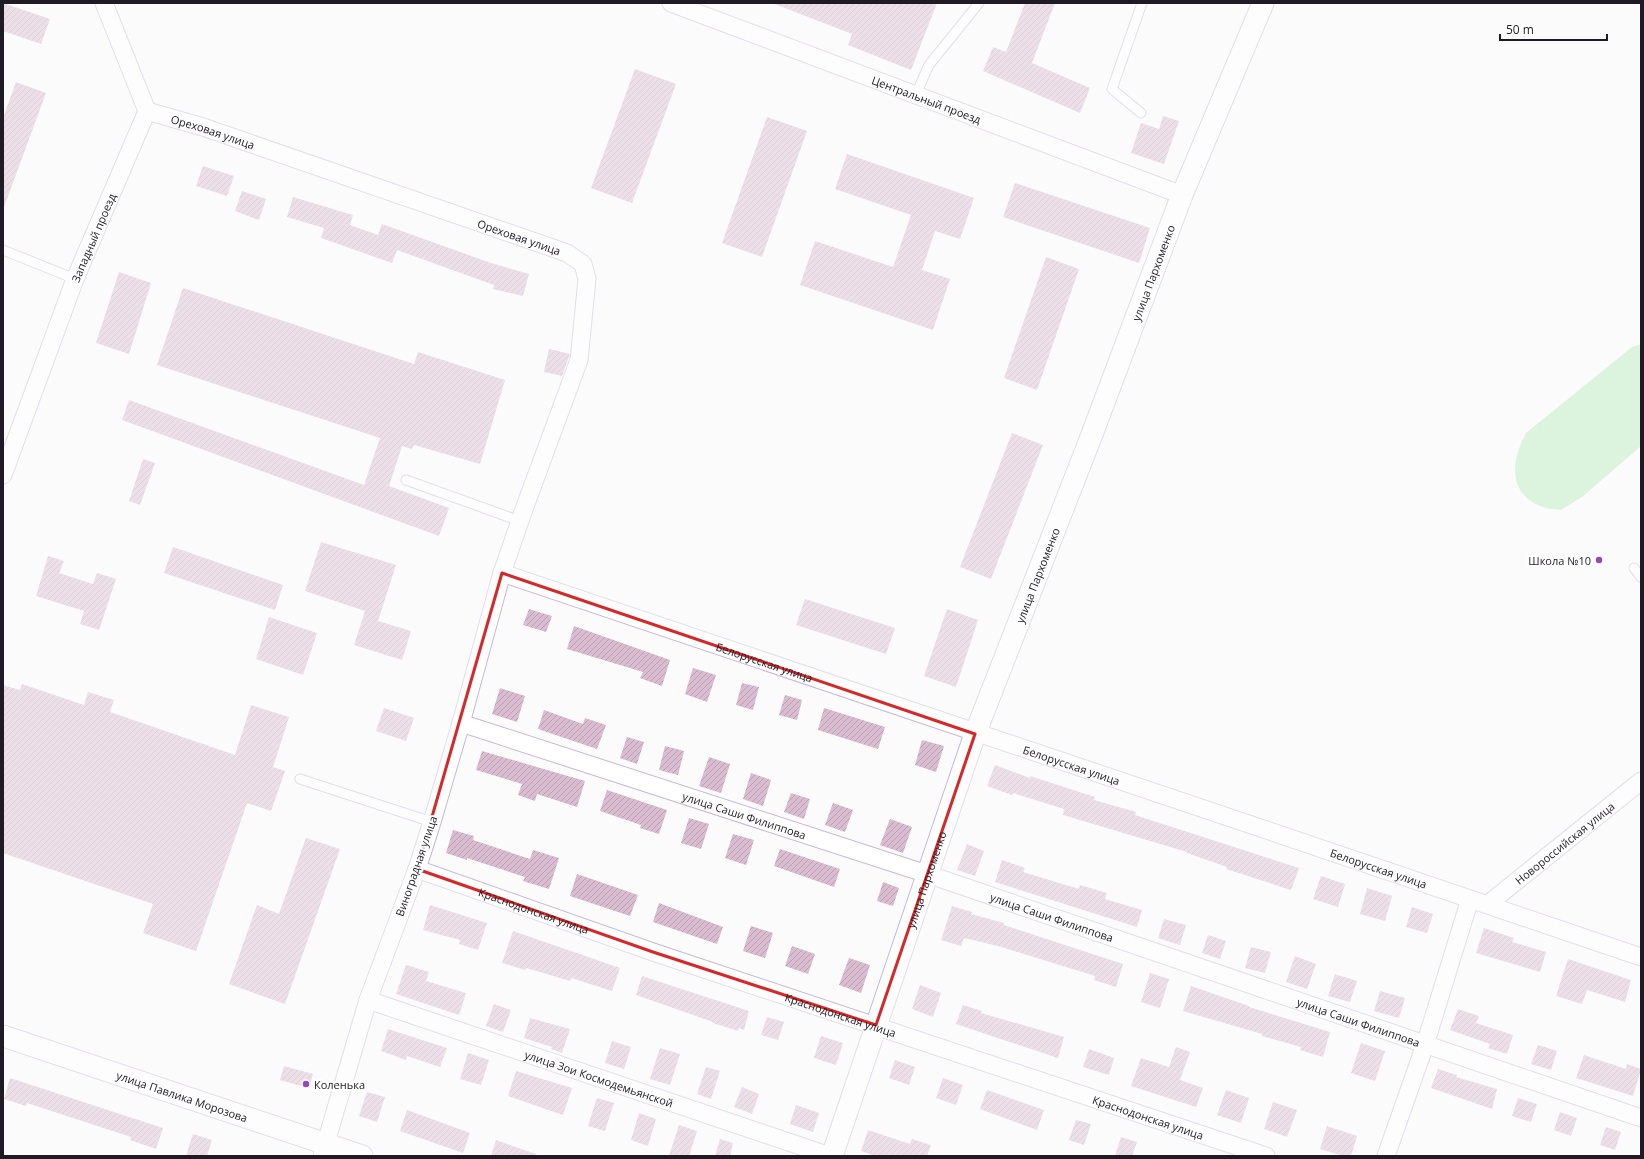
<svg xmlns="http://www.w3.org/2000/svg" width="1644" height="1159" font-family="'Open Sans',sans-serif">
<defs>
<pattern id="building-hatch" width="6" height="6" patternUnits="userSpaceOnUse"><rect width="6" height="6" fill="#d9bccf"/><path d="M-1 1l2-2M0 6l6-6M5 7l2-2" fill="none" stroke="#baa1b2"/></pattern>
</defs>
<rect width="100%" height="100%" fill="#fbfbfb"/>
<path fill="#b6ebb9" d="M1641,344V446L1582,497L1561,510C1555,509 1548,509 1543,507C1507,495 1511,460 1526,433L1632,347Z"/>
<path fill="url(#building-hatch)" d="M3,3L50,19L41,44L3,31Z
M772,3H937L911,70L848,45L852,34Z
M1025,3H1055L1032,63L1090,88L1080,113L983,71L993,47L1006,52Z
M635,69L676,84L632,203L591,188Z
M16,82L46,93L4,207L3,118Z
M1163,116L1179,121L1164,164L1131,153L1141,123L1159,129Z
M767,117L807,131L762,257L722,243Z
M847,154L974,198L960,239L935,231L922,270L950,279L933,330L800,285L815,241L893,267L911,215L835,189Z
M203,166L234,176L227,196L196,186Z
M1015,183L1150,228L1139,263L1003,217Z
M242,191L266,199L259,220L235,211Z
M293,197L353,215L350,225L378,235L382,224L491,263L529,274L523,296L493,289L494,285L397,250L392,263L321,238L324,228L287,217Z
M1046,257L1079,269L1037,390L1004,378Z
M119,272L151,283L129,354L96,343Z
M183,288L414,364L418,352L505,380L480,464L414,445L412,449L402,446L389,486L449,508L439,536L122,420L129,400L364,485L380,438L157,365Z
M549,349L570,354L562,376L544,372Z
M1012,433L1043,445L991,579L960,567Z
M143,459L155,463L140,505L129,501Z
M321,542L396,565L378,621L411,631L402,660L354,645L365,611L305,591Z
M173,547L283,585L275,610L164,573Z
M48,556L64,561L59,573L93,584L97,573L116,579L99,630L80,624L84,611L36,596Z
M805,599L895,628L886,654L796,625Z
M529,609L552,616L546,632L523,625Z
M947,609L978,620L956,687L924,676Z
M269,617L317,633L303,675L256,659Z
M574,626L670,660L662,686L640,678L643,672L567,649Z
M693,668L716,675L707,702L685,694Z
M742,683L759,687L753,710L736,705Z
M22,684L84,705L88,692L114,700L110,712L235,755L251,705L289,717L273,767L285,771L271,811L247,803L196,951L143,933L153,904L3,853V685L20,690Z
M500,688L525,696L517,722L492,714Z
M785,695L802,700L797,720L779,715Z
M384,708L414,718L406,741L376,731Z
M824,708L885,727L878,749L818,730Z
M544,710L583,724L585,718L606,725L597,749L538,729Z
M627,737L644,742L637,764L620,758Z
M922,740L944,746L936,772L915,765Z
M665,746L684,751L678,775L659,770Z
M482,751L585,781L577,807L537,794L535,801L518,795L522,784L476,770Z
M709,757L730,764L721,793L699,786Z
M995,765L1030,778V776L1095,797L1094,800L1136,812L1135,815L1299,868L1291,890L1226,869L1227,867L1187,853V852L1063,815L1064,809L1013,793L1012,795L987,786Z
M751,773L771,780L763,806L743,799Z
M607,790L667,810L659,834L640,828L641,825L600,811Z
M791,793L810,799L804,819L784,812Z
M833,803L853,810L845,832L825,825Z
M689,818L709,824L701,849L681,843Z
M890,819L912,827L903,853L880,845Z
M453,830L474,836L473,840L530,859L533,850L559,858L549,889L523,881L525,877L467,858V860L446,853Z
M733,834L754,840L746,865L725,858Z
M306,838L340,849L285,1004L229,984L257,905L279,914Z
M967,844L984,851L975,876L957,870Z
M780,849L840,869L834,887L774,866Z
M1002,860L1025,868L1023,872L1079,889L1080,885L1107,893L1105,899L1142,910L1137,927L995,882Z
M577,874L638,895L630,916L570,896Z
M1321,876L1345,884L1338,907L1313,899Z
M883,882L899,888L893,906L877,901Z
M1367,888L1392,896L1385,921L1360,914Z
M659,903L723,927L717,944L653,922Z
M430,905L487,923L478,950L459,944L460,940L423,930Z
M952,906L972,912L971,914L1004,923V925L1123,964L1116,987L1094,980L1095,976L998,946L964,938L961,946L941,940Z
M1412,907L1433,914L1427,933L1406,927Z
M1164,919L1186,925L1180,945L1158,938Z
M751,926L773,933L765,958L743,951Z
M1484,928L1514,938L1512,942L1546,952L1540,972L1476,953Z
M513,931L620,968L612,991L571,978L570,981L533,970L526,968L525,970L502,963Z
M1208,935L1226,941L1220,959L1202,953Z
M792,946L815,954L808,974L785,966Z
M1251,947L1271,952L1265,973L1245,968Z
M1295,956L1316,964L1307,989L1286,982Z
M849,958L870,965L861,993L839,985Z
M1568,959L1631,980L1625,1002L1587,990L1582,1004L1556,996Z
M406,965L429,972L426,981L466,993L459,1015L396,994Z
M1150,973L1169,979L1160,1008L1141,1002Z
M1335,974L1357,981L1350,1002L1328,996Z
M642,976L749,1011L744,1030L739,1028L738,1031L713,1023V1022L636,995Z
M920,985L941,993L933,1017L912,1009Z
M1191,986L1249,1006V1007L1330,1032L1323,1057L1300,1050L1301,1047L1262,1036V1034L1183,1011Z
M1380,991L1405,998L1399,1018L1374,1011Z
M494,1004L511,1010L503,1032L486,1026Z
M963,1005L982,1011L981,1013L1064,1037L1058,1058L956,1024Z
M1458,1009L1479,1016L1476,1023L1513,1035L1507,1054L1488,1048L1490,1044L1450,1030Z
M767,1017L784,1022L778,1040L761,1035Z
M530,1018L570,1029L562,1053L551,1049L552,1047L524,1038Z
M388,1029L447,1048L440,1067L407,1056L406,1060L381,1051Z
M821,1036L843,1043L836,1065L814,1058Z
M612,1041L631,1047L624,1069L605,1063Z
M1361,1043L1385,1051L1375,1081L1351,1073Z
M1538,1045L1557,1051L1551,1070L1531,1064Z
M1176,1047L1190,1052L1180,1080L1203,1088L1196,1107L1131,1086L1141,1058L1169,1067Z
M660,1048L680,1054L670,1085L650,1079Z
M1089,1049L1114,1058L1109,1075L1083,1067Z
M468,1053L489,1060L481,1085L460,1079Z
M1584,1055L1626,1069L1627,1064L1641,1069L1633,1096L1576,1078Z
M895,1060L915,1067L909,1085L889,1078Z
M284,1066L313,1074L309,1088L280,1080Z
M706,1067L720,1071L711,1099L697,1094Z
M1438,1069L1457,1075L1456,1077L1497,1089L1492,1109L1431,1088Z
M516,1071L572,1088L563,1115L508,1096Z
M10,1078L163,1128L156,1149L130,1140L131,1137L27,1103L26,1106L4,1099Z
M943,1078L963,1085L956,1105L936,1098Z
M742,1087L759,1094L752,1114L734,1107Z
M987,1090L1044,1110L1037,1130L980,1109Z
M1226,1090L1249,1098L1241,1123L1217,1115Z
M367,1092L385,1097L377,1122L359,1116Z
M597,1098L614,1103L605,1131L588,1126Z
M1518,1098L1537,1104L1531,1122L1512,1116Z
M1273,1102L1297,1110L1287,1137L1264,1129Z
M796,1105L819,1113L813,1132L790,1124Z
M407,1110L470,1133L463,1153L400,1131Z
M1560,1112L1577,1118L1571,1136L1554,1130Z
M639,1113L656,1119L648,1146L631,1140Z
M1076,1120L1091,1124L1084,1145L1069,1140Z
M679,1125L697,1131L689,1156H669Z
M1327,1126L1357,1136L1351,1156H1343L1320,1149Z
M1606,1127L1621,1132L1615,1150L1600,1145Z
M868,1130L910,1144L912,1139L931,1145L927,1156H875L861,1151Z
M193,1134L212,1140L207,1156H186Z
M1121,1137L1137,1142L1132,1156H1115Z
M720,1139L733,1143L730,1156H715Z
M496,1140L536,1154V1156H491Z"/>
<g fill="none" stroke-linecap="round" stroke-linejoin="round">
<g stroke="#c7b9d5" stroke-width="11">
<path id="service" d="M916,94L929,65L979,3
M1141,113L1112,89L1142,3
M3,250L75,279
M406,480L520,521
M1634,568L1641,577
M300,779L432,822"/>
</g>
<g stroke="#c7b9d5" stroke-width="19">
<g id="minor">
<path id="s1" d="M671,3L1182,195"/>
<path id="s2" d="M147,111L203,127L567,253L583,264L587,279L579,360L523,512L502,573L461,723L432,822L417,869L368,1000L322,1156"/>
<path id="s3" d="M3,475L75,279L147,111L104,3"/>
<path id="s4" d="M502,573C882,702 1262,827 1641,957"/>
<path id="s5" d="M461,723L927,874L1641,1118"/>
<path id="s6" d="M417,869L653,952L1266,1156"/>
<path id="s7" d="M1488,904L1641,781"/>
<path id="s8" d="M368,1000L830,1156"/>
<path d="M1386,1156L1425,1045L1470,899"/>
</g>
</g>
<g stroke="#c7b9d5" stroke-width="23">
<g id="tertiary">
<path id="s9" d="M3,1036L362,1156"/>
<path id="s10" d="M832,1156L975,734L1091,437L1182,195L1263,3"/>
</g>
</g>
<use href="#service" stroke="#fff" stroke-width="9"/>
<use href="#minor" stroke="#fff" stroke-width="17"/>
<use href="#tertiary" stroke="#fff" stroke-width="21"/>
</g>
<path d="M0 0H1644V1159H0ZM502,573L975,734L876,1025L653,952L417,869Z" fill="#fbfbfb" fill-opacity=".55" fill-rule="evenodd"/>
<path fill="none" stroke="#d62828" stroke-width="3" stroke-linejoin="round" d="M502,573L975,734L876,1025L653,952L417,869Z"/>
<g fill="#9748b8" stroke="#fff" stroke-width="1.5">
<circle cx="1599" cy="560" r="4"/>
<circle cx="306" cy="1084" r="4"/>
</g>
<g text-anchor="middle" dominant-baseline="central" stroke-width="4" stroke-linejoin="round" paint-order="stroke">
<g font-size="11" fill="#1f1a24" stroke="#fff">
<text stroke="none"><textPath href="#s1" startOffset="273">Центральный проезд</textPath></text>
<text stroke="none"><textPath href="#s2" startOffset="69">Ореховая улица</textPath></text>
<text stroke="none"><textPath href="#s2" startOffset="393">Ореховая улица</textPath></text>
<text stroke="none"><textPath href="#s3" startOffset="254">Западный проезд</textPath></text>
<text stroke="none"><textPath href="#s10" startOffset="940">улица Пархоменко</textPath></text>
<text stroke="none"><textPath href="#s10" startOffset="616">улица Пархоменко</textPath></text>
<text stroke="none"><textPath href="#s4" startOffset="277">Белорусская улица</textPath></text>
<text stroke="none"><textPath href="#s4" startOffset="601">Белорусская улица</textPath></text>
<text stroke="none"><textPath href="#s5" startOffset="298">улица Саши Филиппова</textPath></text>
<text stroke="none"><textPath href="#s7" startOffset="98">Новороссийская улица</textPath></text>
<text transform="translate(416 866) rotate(-71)">Виноградная улица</text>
<text stroke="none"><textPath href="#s4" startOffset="925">Белорусская улица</textPath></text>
<text stroke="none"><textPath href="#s10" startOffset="292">улица Пархоменко</textPath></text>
<text stroke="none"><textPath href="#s6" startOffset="124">Краснодонская улица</textPath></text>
<text stroke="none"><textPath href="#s5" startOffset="622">улица Саши Филиппова</textPath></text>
<text stroke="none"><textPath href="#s6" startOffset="448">Краснодонская улица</textPath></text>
<text stroke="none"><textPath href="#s5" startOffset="946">улица Саши Филиппова</textPath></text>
<text stroke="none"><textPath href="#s8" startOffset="244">улица Зои Космодемьянской</textPath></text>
<text stroke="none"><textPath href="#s9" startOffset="189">улица Павлика Морозова</textPath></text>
<text stroke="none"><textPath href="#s6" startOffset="772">Краснодонская улица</textPath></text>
</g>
<g font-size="11" fill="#1f1a24" stroke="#fff" text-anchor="end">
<text x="1591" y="560">Школа №10</text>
<text x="314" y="1084" text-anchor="start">Коленька</text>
</g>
</g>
<rect width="1644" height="1159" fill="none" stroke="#1f1a24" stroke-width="8"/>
<path d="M1500 34v6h107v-6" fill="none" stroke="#1f1a24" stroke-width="2"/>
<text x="1506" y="34" font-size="12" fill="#1f1a24" stroke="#ffffff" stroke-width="3" paint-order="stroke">50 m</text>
</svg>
